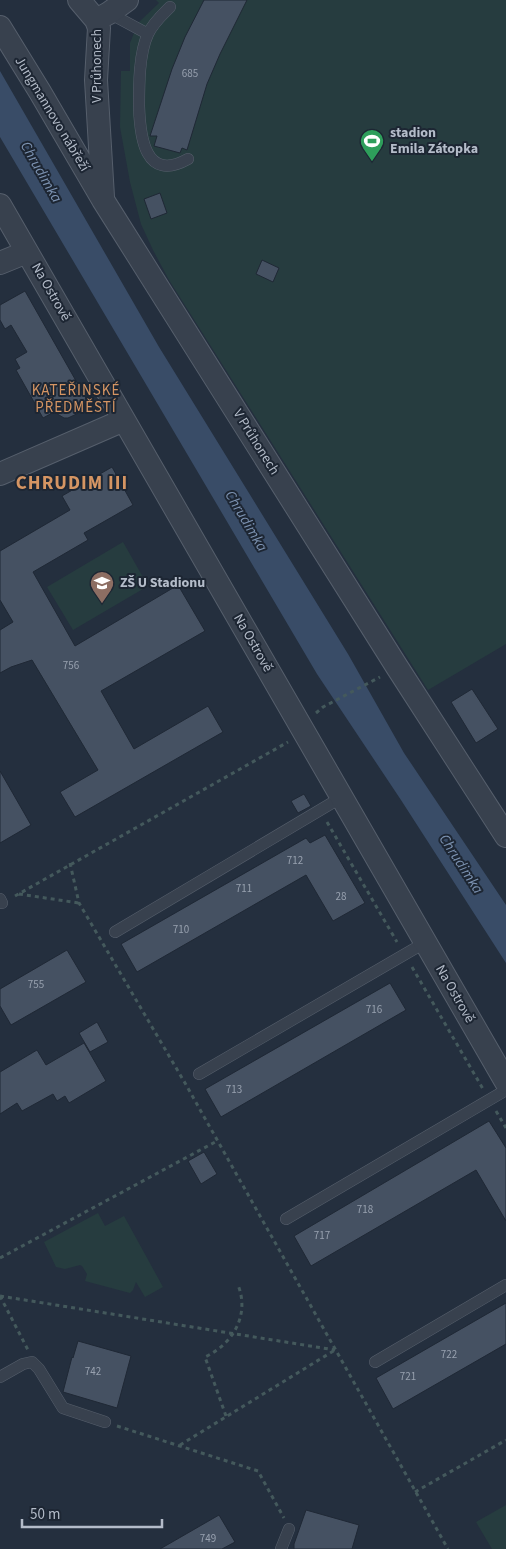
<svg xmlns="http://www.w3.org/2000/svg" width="506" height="1549" font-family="'Source Sans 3',sans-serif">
<rect width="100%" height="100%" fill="#242f3e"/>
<path fill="#263c3f" d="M156,0H506V644L428,690L169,280L153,250L141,224L130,182L120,127L121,71H130V43L138,23L159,3Z
M123,542L148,586L73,630L47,587Z
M98,1213L105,1226L124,1216L163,1287L145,1297L136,1282L133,1290L130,1293L85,1281L87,1274L82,1266L80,1265L65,1269L56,1267L44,1242Z
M506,1505V1549H492L476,1522Z"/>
<path fill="#394c67" d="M0,71L159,347L348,654L404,753L506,905V963L401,800L317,674L0,137Z"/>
<path fill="#455162" stroke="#1f2835" d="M204,0H247L220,54L207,84L187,150L182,148L180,153L154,146L157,136H150L172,69L185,37Z
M160,193L167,213L151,219L144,199Z
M262,260L279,268L273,282L256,274Z
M25,291L88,402L80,406L83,411L68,418H64L54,412L43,418L16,370L20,368L15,359L27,352L11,325L5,329L0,320V305Z
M112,467L133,505L84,533L88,540L33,572L75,646L178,585L205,631L101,691L134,749L208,706L223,732L75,817L60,792L98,770L32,660L11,667L0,673V630L13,622L0,600V551L70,510L62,496Z
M472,689L498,729L476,743L451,702Z
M0,771L31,825L0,843Z
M304,794L311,806L298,813L291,801Z
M325,835L365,903L333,921L306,875L137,972L121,944L306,838L310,843Z
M67,950L86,982L11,1025L0,1006V989Z
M390,983L406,1010L221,1117L205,1089Z
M97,1022L108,1042L90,1052L79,1033Z
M84,1043L106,1081L69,1103L65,1096L57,1101L53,1094L22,1111L17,1103L0,1114V1072L37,1050L46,1065Z
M489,1121L506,1148V1221L476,1170L311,1266L294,1236Z
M204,1152L217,1174L201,1184L188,1161Z
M506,1303V1344L393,1409L376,1378Z
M78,1341L131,1356L117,1408L63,1392L72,1357L73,1358Z
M306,1510L359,1525L352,1549H294V1544Z
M219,1515L235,1542L222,1549H160Z"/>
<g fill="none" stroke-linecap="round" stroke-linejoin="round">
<g stroke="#565f6c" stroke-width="12">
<path id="lane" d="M170,7C162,15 153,23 148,34C139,53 139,85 139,106C140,137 145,183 188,159
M109,13L148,34
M0,899L2,903
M115,932L342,797
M199,1074L426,942
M286,1219L506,1090
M375,1362L506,1285
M0,1377L23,1364L32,1362L39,1369L63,1408L105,1422
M281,1549L289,1529"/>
</g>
<g stroke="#565f6c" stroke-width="24">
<path id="street" d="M79,0L96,20L99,28L96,80L103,197
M96,20L109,13L127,0
M0,27L40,92L103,200L397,667L506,836
M0,205L506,1082
M0,263L27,252
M0,474L124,420"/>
</g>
<path stroke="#44595c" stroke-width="3" stroke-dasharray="4 4" stroke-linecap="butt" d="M316,713L323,707L380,677
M327,822L397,942
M70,863L79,903L185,1083L448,1549
M19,894L79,903
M15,896L288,742
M412,967L483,1089
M496,1111L506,1128
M0,1258L217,1141
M0,1296L335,1350
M0,1296L28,1350
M226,1416L205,1357C233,1344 250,1315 238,1285
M117,1426L258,1471L284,1518
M180,1445L335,1350
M415,1492L506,1440"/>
<use href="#lane" stroke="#38414e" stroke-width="11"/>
<use href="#street" stroke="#38414e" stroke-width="22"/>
</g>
<defs>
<g id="stadium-pin" transform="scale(1.25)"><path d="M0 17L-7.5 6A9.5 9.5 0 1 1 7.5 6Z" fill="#2e9e5b" stroke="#1d2633"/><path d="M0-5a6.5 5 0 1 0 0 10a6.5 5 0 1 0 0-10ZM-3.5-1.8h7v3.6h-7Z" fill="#fff"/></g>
<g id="school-pin" transform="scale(1.25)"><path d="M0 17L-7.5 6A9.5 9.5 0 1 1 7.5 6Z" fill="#8d6e63" stroke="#1d2633"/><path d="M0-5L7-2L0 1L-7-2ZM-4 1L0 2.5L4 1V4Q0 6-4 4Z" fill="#fff"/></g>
</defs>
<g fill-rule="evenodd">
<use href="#stadium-pin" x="372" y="141"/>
<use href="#school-pin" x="102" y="583"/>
</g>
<g text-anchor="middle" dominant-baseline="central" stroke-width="4" stroke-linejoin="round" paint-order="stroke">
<g font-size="11" fill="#98a1af">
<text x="190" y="73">685</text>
<text x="71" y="665">756</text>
<text x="295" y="860">712</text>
<text x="244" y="888">711</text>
<text x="341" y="896">28</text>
<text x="181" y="929">710</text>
<text x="36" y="984">755</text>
<text x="374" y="1009">716</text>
<text x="234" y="1089">713</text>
<text x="365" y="1209">718</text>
<text x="322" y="1235">717</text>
<text x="449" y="1354">722</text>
<text x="93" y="1371">742</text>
<text x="408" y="1376">721</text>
<text x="208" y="1538">749</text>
</g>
<g font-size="14" fill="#b4bcc9" stroke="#1d2633">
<text transform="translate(97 66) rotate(-90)">V Průhonech</text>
<text transform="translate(52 114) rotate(59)">Jungmannovo nábřeží</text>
<text transform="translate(51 292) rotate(60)">Na Ostrově</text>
<text transform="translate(256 442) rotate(58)">V Průhonech</text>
<text transform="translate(253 643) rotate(60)">Na Ostrově</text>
<text transform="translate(455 994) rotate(60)">Na Ostrově</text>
</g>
<g font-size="14" font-weight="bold" fill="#b4bcc9" stroke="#1d2633" text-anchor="start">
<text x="390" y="133">stadion<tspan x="390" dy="16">Emila Zátopka</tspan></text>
<text x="120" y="583">ZŠ U Stadionu</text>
</g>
<g font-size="15" font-style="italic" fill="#7c92b1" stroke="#1d2633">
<text transform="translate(41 172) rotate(60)">Chrudimka</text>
<text transform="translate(246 521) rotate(59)">Chrudimka</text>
<text transform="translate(461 864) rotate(57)">Chrudimka</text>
</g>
<g font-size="15" letter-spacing="1" fill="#d59563" stroke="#1d2633">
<text x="76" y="390">KATEŘINSKÉ<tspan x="76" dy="17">PŘEDMĚSTÍ</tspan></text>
</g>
<g font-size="19" font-weight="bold" letter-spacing="1" fill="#d59563" stroke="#1d2633">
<text x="72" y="483">CHRUDIM III</text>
</g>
</g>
<path d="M22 1519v8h140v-8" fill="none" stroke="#b4bcc9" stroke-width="2.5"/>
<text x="30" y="1519" font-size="15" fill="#b4bcc9" stroke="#1d2633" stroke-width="4" paint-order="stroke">50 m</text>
</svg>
